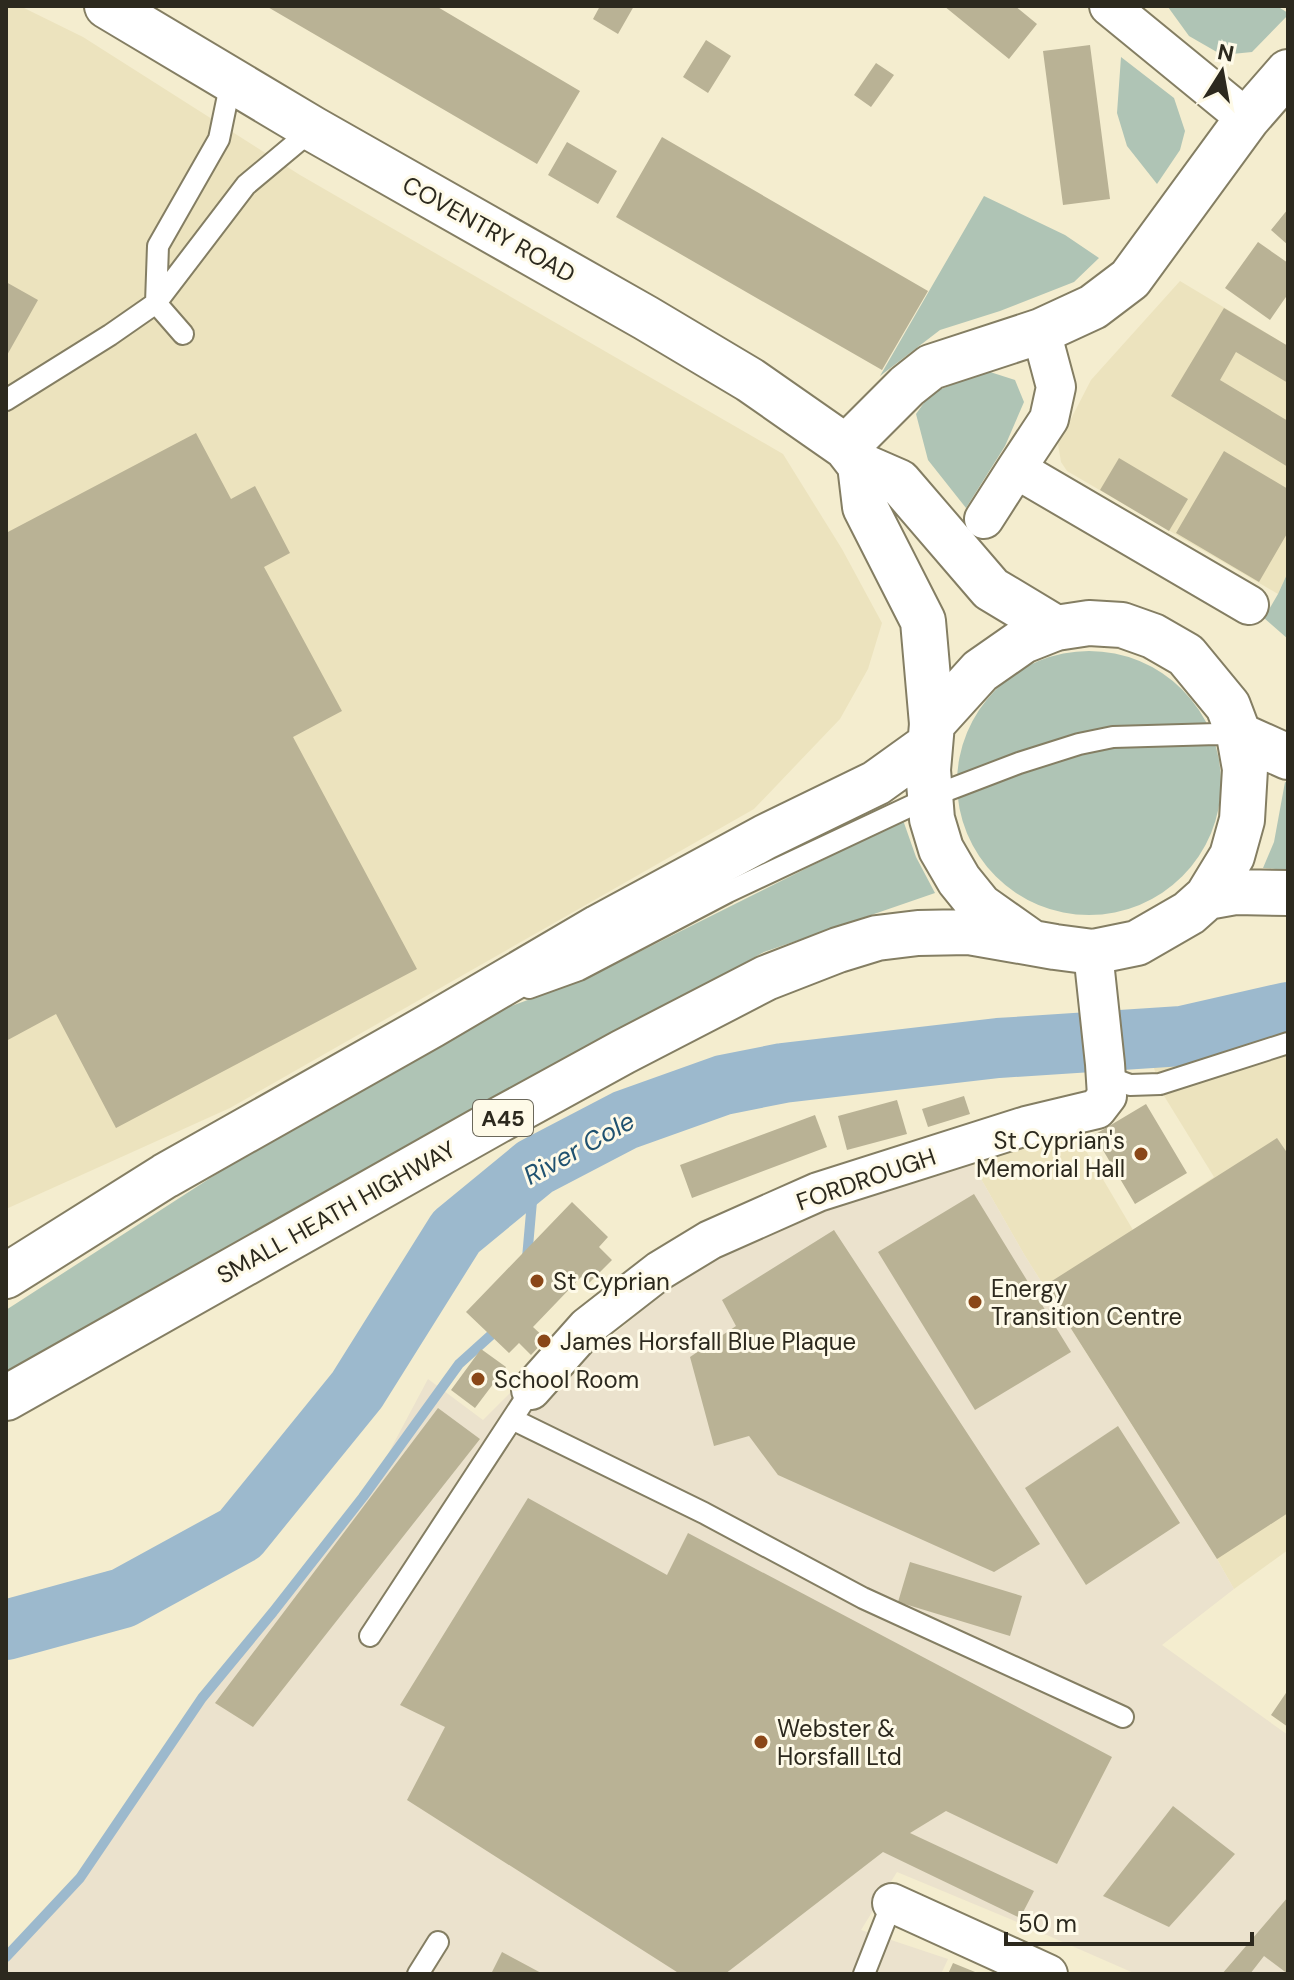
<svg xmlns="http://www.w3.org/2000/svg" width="1294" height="1980" font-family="'DM Sans',sans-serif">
<rect width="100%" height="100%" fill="#f4edcf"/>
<path fill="#ece3be" d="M6,6H20L83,37L300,175L783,454L842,549L882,623L868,669L840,719L754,809L230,1108L6,1209Z
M1180,281L1288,346V572L1278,594L1067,471L1061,462L1058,444L1091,380Z
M1288,1029V1550L1234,1589L1217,1559L1025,1256L968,1156L1072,1127L1133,1230L1214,1177L1161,1091L1150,1055Z"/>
<path fill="#ebe2cd" d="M968,1156L1025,1256L1217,1559L1234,1589L1162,1645L1288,1735V1974H1136L1010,1919L897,1872L861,1930L948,1959L941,1974H6V1956L80,1878L202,1698L278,1610L364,1499L428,1379L483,1420L522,1381L561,1379L673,1284L771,1226Z"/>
<path fill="#afc4b5" d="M1171,6H1277L1288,13V15L1252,52L1222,55L1189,36L1168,7Z
M1121,57L1174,98L1185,131L1180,150L1157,184L1127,146L1117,113Z
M984,196L1065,235L1099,258L1074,282L1000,311L940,330L880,376Z
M987,371L1015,380L1024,402L1005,446L966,508L928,460L916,414L931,393Z
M1288,572V639L1264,618L1278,594Z
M957 783a132 132 0 1 1 264 0a132 132 0 1 1-264 0Z
M1285,782L1288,783V870L1263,868L1274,842Z
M903,820L916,857L935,893L764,952L479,1110L6,1378V1310L359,1082L457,1026L585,979Z"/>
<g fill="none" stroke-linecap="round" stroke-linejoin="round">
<path stroke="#9cb9cd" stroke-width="10" d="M527,1258L535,1167
M6,1957L80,1878L202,1698L273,1612L363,1497L459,1364L500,1327"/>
<path stroke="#9cb9cd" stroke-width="60" d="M6,1630L123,1598L240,1534L357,1390L456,1232L535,1167L625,1120L723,1085L783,1073L998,1048L1182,1036L1288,1012"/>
</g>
<path fill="#b9b295" d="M266,6H436L580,91L537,164Z
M600,6H634L618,34L593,19Z
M944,6H1015L1037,24L1009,59Z
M706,40L731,56L708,93L683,77Z
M1090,45L1110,199L1063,205L1043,51Z
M876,63L894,75L871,107L854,95Z
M662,137L928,291L882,370L616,217Z
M567,142L617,171L598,204L548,175Z
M1288,209V245L1271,230Z
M1258,242L1288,263V294L1270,320L1225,288Z
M6,282L38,300L6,357Z
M1224,308L1288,346V383L1236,352L1220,380L1288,421V467L1171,396Z
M196,433L231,499L255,486L290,553L264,567L342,711L293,737L417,969L116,1128L56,1014L6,1041V533Z
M1224,451L1288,489V532L1259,582L1176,533Z
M1119,458L1188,499L1169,531L1100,490Z
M964,1096L970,1114L928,1127L922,1109Z
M897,1100L907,1134L847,1150L838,1116Z
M1146,1104L1187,1173L1135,1204L1094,1135Z
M815,1115L827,1147L692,1198L680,1165Z
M1277,1138L1288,1154V1513L1217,1559L1044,1286Z
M974,1194L1071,1352L975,1410L878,1252Z
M572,1202L608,1237L599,1247L612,1260L588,1284L581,1277L533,1327L546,1339L531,1355L519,1343L509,1353L466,1312Z
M834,1230L1040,1544L994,1572L778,1475L749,1436L714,1446L690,1357L736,1326L722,1300Z
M481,1349L506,1367L475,1408L451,1390Z
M438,1408L480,1439L253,1727L215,1703Z
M1118,1426L1180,1523L1086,1585L1025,1488Z
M528,1498L667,1575L688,1533L1112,1757L1057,1864L946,1811L910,1833L1034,1891L1020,1918L883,1852L725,1974H680L407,1800L445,1727L400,1705Z
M910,1562L1022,1596L1010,1636L898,1602Z
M1288,1690V1727L1271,1715Z
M1173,1806L1235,1854L1169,1927L1103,1896Z
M1288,1897V1974L1264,1956L1250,1974H1222Z
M502,1952L543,1974H491Z
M953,1963L980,1974H948Z"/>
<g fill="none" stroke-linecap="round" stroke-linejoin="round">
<g stroke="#847e63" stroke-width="24">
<path id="lane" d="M231,81L219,139L158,246L156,303L246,185L313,129
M6,400L110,335L156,303L183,334
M529,988L579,970L728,892L930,797L1019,763L1079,744L1113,737L1217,734L1239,735
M1106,1076L1130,1085L1160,1084L1288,1043
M512,1419L704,1513L863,1598L1123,1717
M370,1636L531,1390
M418,1974L438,1942
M864,1974L892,1903"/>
</g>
<g stroke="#847e63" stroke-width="42">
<path id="street" d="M1109,6L1247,119
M1041,331L1056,387L1049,419L1016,469L1249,605
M984,519L1016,469
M531,1390L587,1327L659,1271L710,1240L818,1192L1026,1126L1097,1109L1107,1096L1105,1064L1093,952
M892,1903L1048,1974"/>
</g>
<g stroke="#847e63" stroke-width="48">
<path id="secondary" d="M107,6L313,129L646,318L750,380L846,447L860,465L899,482L991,589L1056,628
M846,447L907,386L931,367L1041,331L1093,307L1130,279L1247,119L1288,72
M860,465L865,507L923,621L932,724"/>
</g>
<g stroke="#847e63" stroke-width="48">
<path id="highway" d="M1239,735L1288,757
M1207,897L1235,892L1288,893
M6,1276L165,1176L432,1025L599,927L765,837L876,783L929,745
M6,1398L499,1120L623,1052L766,978L838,950L877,938L918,933L969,932L1055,947L1093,952L1137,943L1189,913L1207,897L1232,856L1242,820L1245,769L1239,735L1228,706L1186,655L1153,636L1122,625L1089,623L1056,628L1023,641L980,671L932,724L928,770L932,819L941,849L959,880L980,906L1031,942"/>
</g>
<use href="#lane" stroke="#fff" stroke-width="20"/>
<use href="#street" stroke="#fff" stroke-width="38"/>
<use href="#secondary" stroke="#fff" stroke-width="44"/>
<use href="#highway" stroke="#fff" stroke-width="44"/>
</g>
<g fill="#8a4718" stroke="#fefae8" stroke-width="3">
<circle cx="1141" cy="1154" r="8"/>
<circle cx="537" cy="1281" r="8"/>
<circle cx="975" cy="1302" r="8"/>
<circle cx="544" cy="1341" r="8"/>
<circle cx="478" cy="1379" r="8"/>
<circle cx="761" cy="1742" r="8"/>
</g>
<g text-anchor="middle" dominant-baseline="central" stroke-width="6" stroke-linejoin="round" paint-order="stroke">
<rect fill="#fefae8" stroke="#6b685b" stroke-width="2" x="473" y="1100" width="60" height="36" rx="6"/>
<g font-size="22" font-weight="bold" fill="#2c291e">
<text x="503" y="1118">A45</text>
</g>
<g font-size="24" fill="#2c291e" stroke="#fefae8">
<text transform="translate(489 229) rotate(29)">COVENTRY ROAD</text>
<text transform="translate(866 1179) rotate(-19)">FORDROUGH</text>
<text transform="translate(336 1212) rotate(-29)">SMALL HEATH HIGHWAY</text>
</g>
<g font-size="24" fill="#2c291e" stroke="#fefae8" text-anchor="start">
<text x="1125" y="1140" text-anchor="end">St Cyprian's<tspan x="1125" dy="28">Memorial Hall</tspan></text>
<text x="553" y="1281">St Cyprian</text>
<text x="991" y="1288">Energy<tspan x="991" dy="28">Transition Centre</tspan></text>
<text x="560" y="1341">James Horsfall Blue Plaque</text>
<text x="494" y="1379">School Room</text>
<text x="777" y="1728">Webster &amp;<tspan x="777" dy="28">Horsfall Ltd</tspan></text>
</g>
<g font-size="26" font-style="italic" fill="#205270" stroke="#fefae8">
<text transform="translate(579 1148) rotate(-29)">River Cole</text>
</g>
</g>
<rect width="1294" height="1980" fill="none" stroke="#2c291e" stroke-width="16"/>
<g transform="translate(1222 72) rotate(11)" stroke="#fefae8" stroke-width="6" paint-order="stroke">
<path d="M0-6L14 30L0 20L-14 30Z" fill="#2c291e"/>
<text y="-12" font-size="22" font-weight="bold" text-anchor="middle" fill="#2c291e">N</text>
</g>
<path d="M1006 1932v12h246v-12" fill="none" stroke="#2c291e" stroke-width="4"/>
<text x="1018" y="1932" font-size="24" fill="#2c291e" stroke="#fefae8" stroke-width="6" paint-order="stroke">50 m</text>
</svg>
